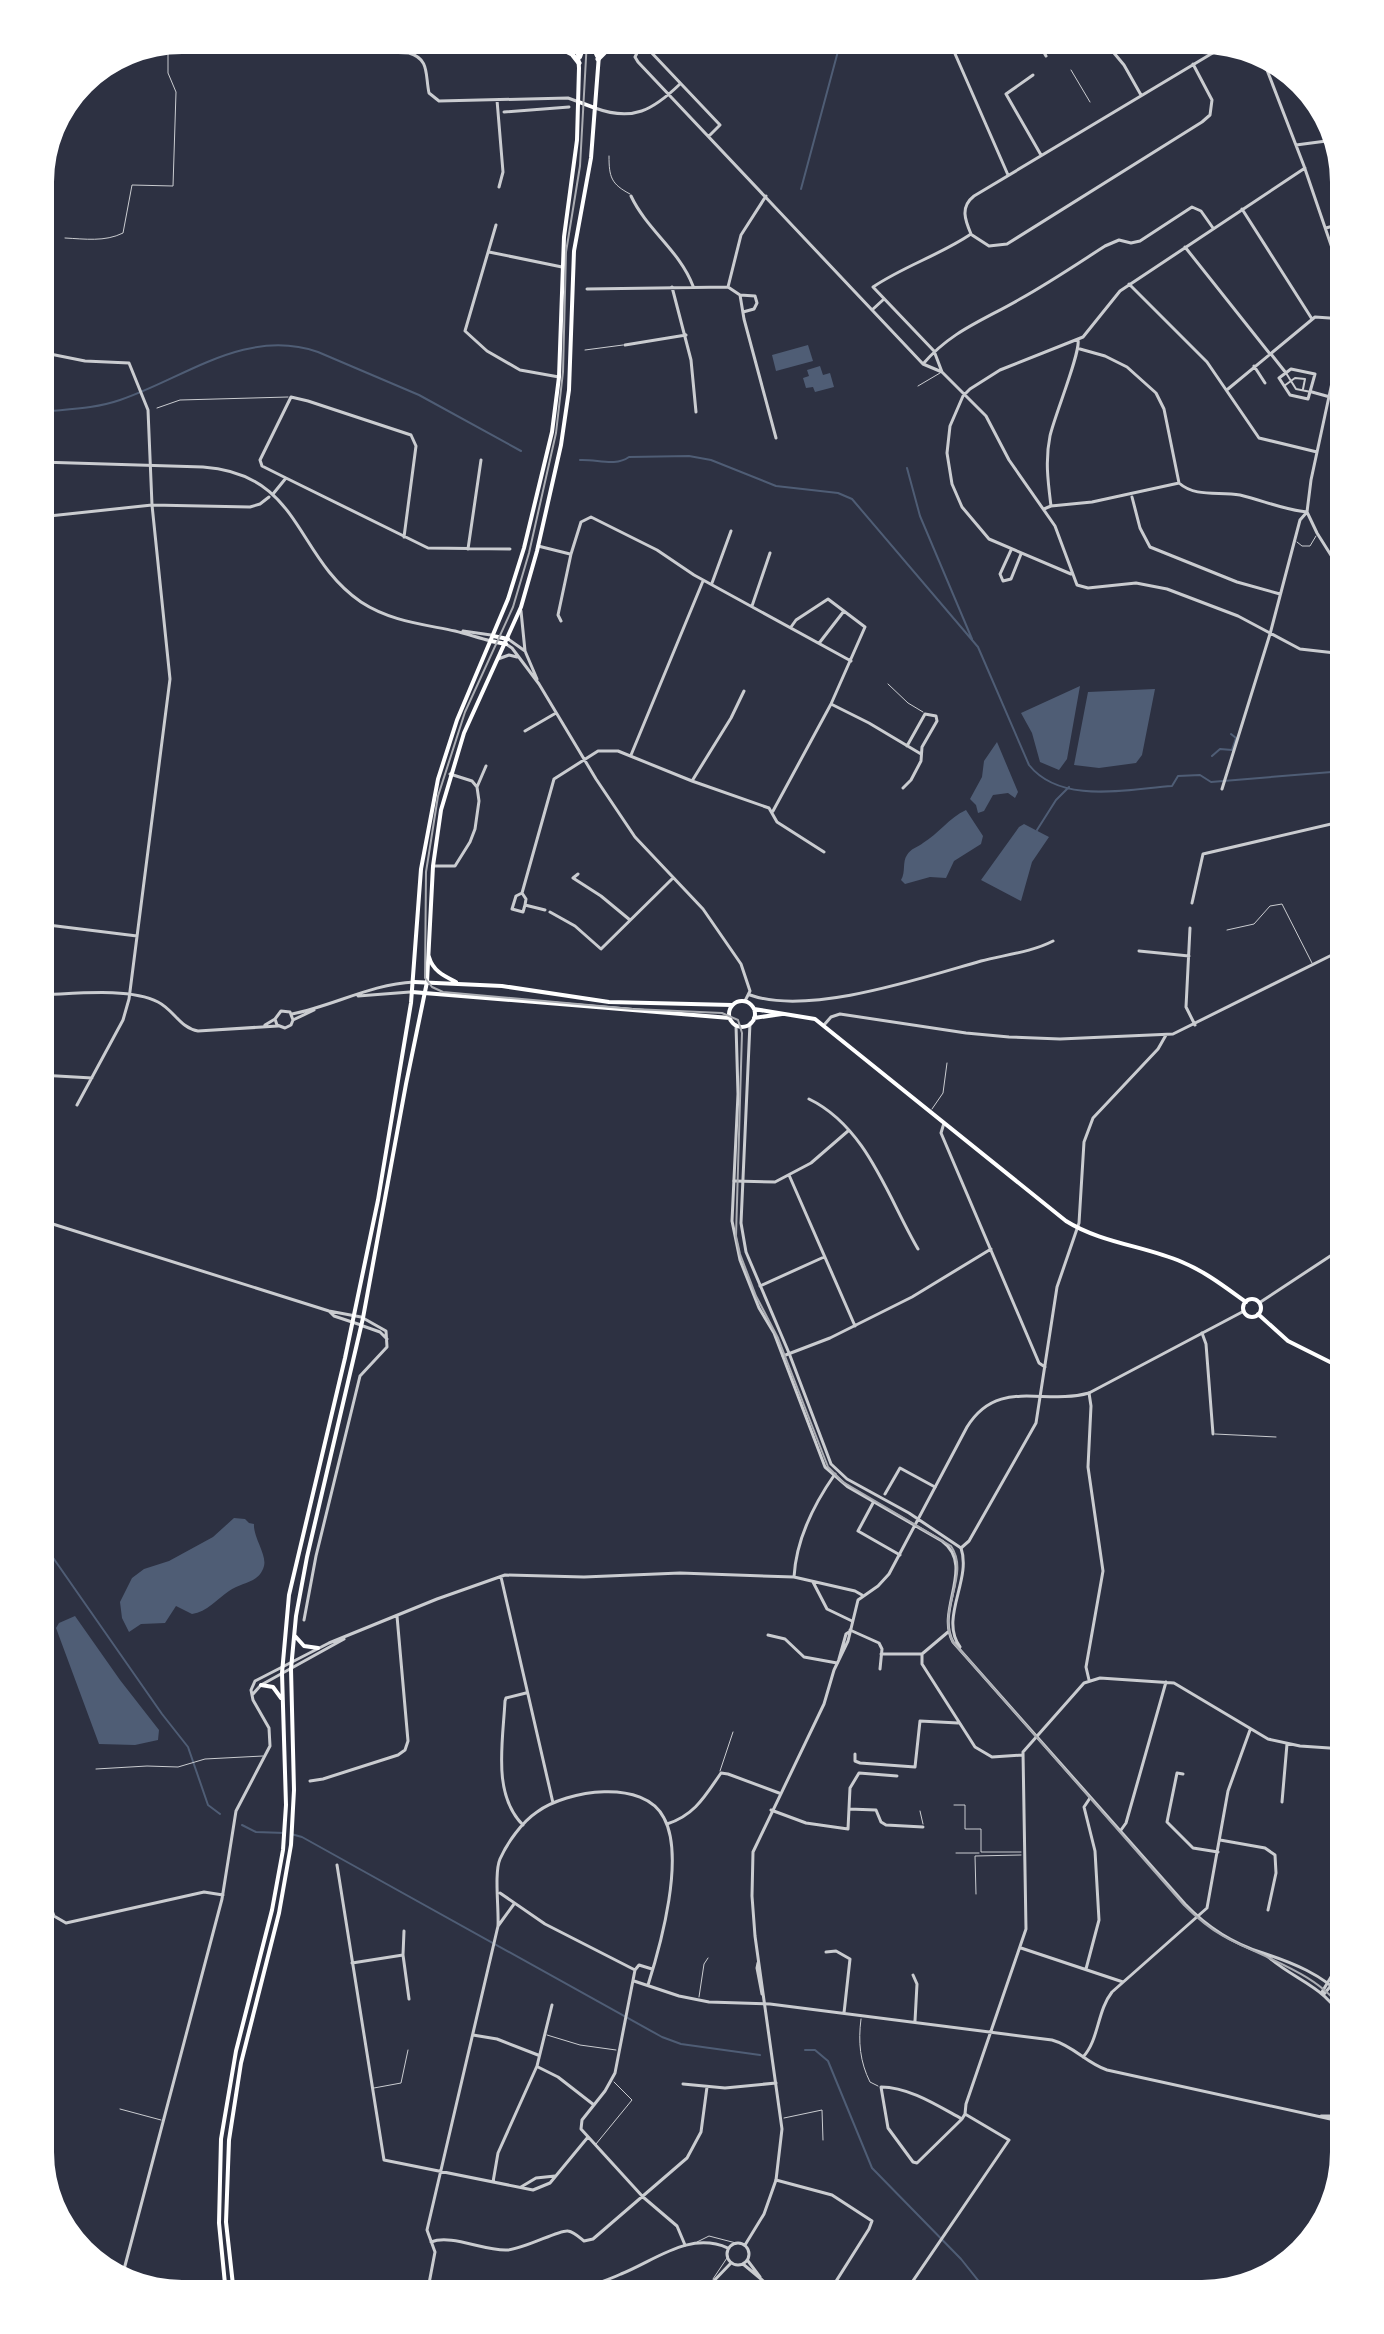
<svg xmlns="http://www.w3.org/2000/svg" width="1384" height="2334" font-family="'Fira Sans Condensed',sans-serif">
<rect width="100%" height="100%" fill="#2d3142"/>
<path fill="#4f5d75" d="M808,345L813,361L776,371L772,355Z
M820,366L823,375L830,373L834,387L815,392L813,387L806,388L803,378L809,376L807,370Z
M1080,686L1067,759L1059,770L1040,762L1032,733L1021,713Z
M1155,689L1142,755L1136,763L1099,768L1074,765L1088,692Z
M997,742L1018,792L1015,798L1008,793L993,795L984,811L978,813L976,805L970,799L982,777L984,761Z
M966,810L983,836L981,844L954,861L946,878L930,877L905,884L901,880C906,872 902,862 907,855C910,849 918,847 923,843C938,834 949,818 966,810Z
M1024,824L1049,837L1032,862L1021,901L981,880L1019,827Z
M234,1518L245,1519L249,1523L254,1524C253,1537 267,1555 264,1566C259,1584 241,1582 229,1591C217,1599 207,1612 192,1614L176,1606L165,1623L141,1624L129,1632L122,1618L120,1602L132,1578L144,1569L169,1561L213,1537Z
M75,1616L120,1680L159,1730L158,1740L135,1745L99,1744L56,1628L59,1623Z"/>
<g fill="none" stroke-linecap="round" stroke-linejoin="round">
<path stroke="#4f5d75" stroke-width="2" d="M801,189L841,40
M40,412C67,409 94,409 120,400C185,378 246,327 318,352L419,395L521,451
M580,460C597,459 615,467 629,457L689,456L711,460L776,486L838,493L852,499L978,647L1029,765C1061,805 1128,789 1172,786L1178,776L1200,775L1211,782L1344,771
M907,468L920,516L972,639
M1212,756L1220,749L1232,750L1236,738L1231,734
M1037,830L1056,800L1069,787
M40,1539L162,1714L188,1747L208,1805L220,1814
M242,1825L256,1832L285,1833
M291,1834L302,1837L662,2037L681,2044L760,2055
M805,2050H815L828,2061L872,2168L961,2259L989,2294"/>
<path stroke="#caccd0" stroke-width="1" d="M1071,70L1090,102
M609,156C609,177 611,184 630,194
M65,238C85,239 105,242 123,233L132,185L173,186L176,92L168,73V43
M585,350L623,345
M918,386L940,373
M157,408L180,400L288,397
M1297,542L1302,546H1310L1316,536
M888,684L908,703L923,712
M1227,930L1254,924L1270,906L1282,904L1312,963
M932,1109L943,1093L947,1063
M1215,1434L1276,1437
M96,1769L147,1766L178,1767L205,1759L263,1756
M720,1771L733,1732
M954,1805H965V1829H981V1852H1021
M920,1811L923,1824
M956,1853H979
M976,1894L975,1856L1021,1855
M699,1997L704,1964L708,1958
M861,2019C858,2042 860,2062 870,2082L878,2086
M547,2035L580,2045L616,2050
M374,2088L401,2083L408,2050
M120,2109L161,2120
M784,2118L822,2110L823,2140
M596,2144L632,2100L614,2082
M697,2242L709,2236L736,2243
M713,2279L727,2258
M732,2294L769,2290"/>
<path stroke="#caccd0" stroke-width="2" d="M1286,373L1296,389L1311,392
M1284,386L1295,378L1305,379L1303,389"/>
<path stroke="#caccd0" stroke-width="3" d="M949,40L1008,175
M1037,40L1046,56
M1104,41L1124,65L1141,95
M170,42L409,53C430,59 425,75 429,93L439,101L568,98L579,102
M1262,57L1304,166L1344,283
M1033,75L1006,94L1041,155
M497,100L503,172L499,187
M595,108C633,122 653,110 680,84
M504,112L569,107
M709,136L720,125L649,50L644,48L638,51L635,57L638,62L923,364L942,372L986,416L1009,460L1055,526L1077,585L1088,588L1136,583L1167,589L1238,616L1300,649L1344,654
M1296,145L1334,140
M631,196C647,230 680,251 693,286
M1242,209L1312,319
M496,225L465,331L487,351L520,370L559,377
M1326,228L1344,223
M972,235L989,246L1007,244L1202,122L1210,115L1212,100L1193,64
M1185,247L1270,354
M489,252L562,267
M1129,284L1207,362L1259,438L1317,452
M672,287L691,360L696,412
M728,287L740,295L755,296L757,303L754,309L743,312
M587,289L728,287L741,235L766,196
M740,295L744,319L776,438
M872,310L884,299
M625,345L686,335
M1080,349L1105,356L1127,367L1156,393L1164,409L1179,483
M40,352L85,361L129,363L148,410L152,505L170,679L129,999L123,1020L77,1105
M1271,354L1286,373
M923,364C951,331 984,320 1020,299C1049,283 1077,264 1105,246L1119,240L1131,243L1140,241L1192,207L1201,211L1213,228
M1254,366L1265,383
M1291,369L1315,374L1308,399L1290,395L1279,378Z
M942,372L934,351L873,287C904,266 940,255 971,234C965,220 960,207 974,196L1226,45
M1228,389L1315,317L1344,319
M1312,392L1330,397
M286,478L262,466L260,460L291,397L308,401L411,435L416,446L404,537
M273,494L286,478L428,548L510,549
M1132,497L1140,528L1150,547L1237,582L1280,594
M1051,506L1092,502L1179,483C1196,498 1219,491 1240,495C1262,500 1284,510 1307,512
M1044,509L1051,506C1048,482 1045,460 1050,436C1054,417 1081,352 1078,340
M1307,512L1317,533L1344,576
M40,517L152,505L250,507L260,504L269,497
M538,546L570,554
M468,549L481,460
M1011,550L1000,574L1003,581L1011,579L1021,554
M1071,574L989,539L962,507L952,484L947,453L950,426L963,396L970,389L1000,370L1083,337L1120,291L1305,168
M712,583L731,531
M752,606L770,553
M521,611L525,651
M561,621L558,615L571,554L581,522L591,517L657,550L694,575L851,661
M508,639L525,651L537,679
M820,642L844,611
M506,644L512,648L539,684L596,779L635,837L703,909L741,964L750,991L745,1001
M498,659L509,655L517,657
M831,704L869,723L921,754
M525,731L556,713
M631,755L703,581
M450,774L472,781L477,787
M692,781L731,718L744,691
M903,788L911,780L921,761L922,747L937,721L936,716L925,714L907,746
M1222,789L1270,634L1300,520L1307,512L1311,480L1344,327
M773,811L831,704L865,627L828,599L796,620L791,627
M433,866H455L470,842L475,829L479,801L477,787L486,766
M578,874L573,878L601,896L630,920
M522,893L554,779L598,751H618L692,781L769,808L777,822L824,852
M1192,903L1203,854L1344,821
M525,905L523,912L512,909L516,896L522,893L526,899L525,905L545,910
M550,912L575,926L601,949L673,878
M40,924L137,936
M1190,928L1186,1007L1195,1025
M1139,951L1189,956
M750,995C809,1016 921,978 981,961C1004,955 1032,952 1053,941
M824,1025L831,1017L840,1014L966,1033L1009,1037L1060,1039L1173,1034L1344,949
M40,1075L92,1078
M809,1099C867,1127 888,1198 918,1249
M944,1123L941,1133L1039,1363L1045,1367
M789,1175L855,1326
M734,1181L775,1182L811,1163L848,1131
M760,1286L824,1257
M363,1326L380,1332L387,1339
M1202,1333L1206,1344L1213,1434
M783,1356L830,1338L912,1297L991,1249
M885,1494L900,1468L935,1487
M873,1503L858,1531L900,1555
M961,1548L969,1541L1036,1423L1057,1287L1079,1223L1084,1142L1093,1118L1158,1049L1166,1035
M501,1577L553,1803
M794,1577C796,1541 814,1504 835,1474
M813,1582L827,1609L852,1621
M304,1620L316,1556L360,1376L387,1347L386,1331L363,1318
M850,1630L879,1643L882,1649L880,1669
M768,1635L785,1639L804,1657L837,1663
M881,1654H922L948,1632
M922,1654V1664L975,1747L992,1757L1022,1755
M1089,1680L1086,1667L1103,1571L1088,1467L1091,1406L1089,1393
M253,1694L261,1685L344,1639
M855,1754V1761L860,1763L915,1767L920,1721L958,1723
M1183,1774L1177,1773L1167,1822L1193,1848L1218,1852
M310,1781L323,1779L398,1755L405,1750L408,1741L397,1616
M1282,1802L1287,1744
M849,1809L876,1810L881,1822L886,1825L923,1827
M771,1810L806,1823L848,1829L850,1788L859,1773L897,1776
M667,1824C695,1815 705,1796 721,1773L728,1774L779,1793
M523,1825C492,1794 503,1742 505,1701L506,1698L526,1693
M1121,1830L1126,1823L1166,1682
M1220,1840L1265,1848L1275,1855L1276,1873L1268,1910
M337,1865L384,2160L533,2190L550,2183L588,2137
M40,1878L54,1916L66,1923L204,1892L223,1895
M500,1893L545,1924L635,1970
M498,1926L514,1904
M1021,1948L1123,1982
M826,1952L836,1951L850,1959L844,2013
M403,1955L404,1931
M352,1963L403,1955L409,1999
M1086,1969L1099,1920L1095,1851L1084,1807L1090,1798
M635,1970L615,2073L605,2091L582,2120L581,2129L643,2197L677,2226L685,2245
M635,1970L639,1965L652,1969
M913,1975L917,1984L915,2021
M634,1981L679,1996L709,2002L770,2004L1052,2040C1074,2046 1086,2063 1107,2070L1344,2122
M1322,1992L1334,1972L1344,1855
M1324,1994L1340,1975L1344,1947
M473,2035L497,2039L538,2055
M1083,2057C1099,2040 1097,2011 1112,1992L1207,1908L1228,1791L1250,1730
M538,2067L558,2077L594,2105
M683,2084L725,2088L776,2083
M965,2114L966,2104L1026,1929L1023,1752L1084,1683L1100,1678L1174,1683L1268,1739L1300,1746L1344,1749
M1321,2116H1344
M776,2180L832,2195L872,2221L869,2229L828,2294
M493,2182L498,2153L537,2066L552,2005
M521,2187L536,2178L555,2176
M431,2242C451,2234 484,2251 507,2250C525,2249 560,2229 568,2231C574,2232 579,2237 584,2241L593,2239L687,2158L701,2132L707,2087
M122,2277L222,1899L236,1811L270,1746L269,1728L253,1700L251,1690L255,1681L329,1643L437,1599L505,1575L584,1577L680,1573L794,1577L855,1591L862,1595
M706,2289L731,2263
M427,2294L435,2252L427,2230L498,1926C499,1909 494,1873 500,1859C507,1843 522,1822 537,1812C567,1790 644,1778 664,1818C685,1857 661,1944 648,1985
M697,2294L703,2288L708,2294
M904,2294L1009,2140L965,2114L962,2119C938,2106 909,2087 881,2087L888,2128L913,2162L917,2163L962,2119"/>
<path stroke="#caccd0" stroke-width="3" d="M40,462L203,467C302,474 294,556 361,602C390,621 422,624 455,631C467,634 479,638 491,641
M463,631L491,635
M40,995C73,994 129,987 158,1002C174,1010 180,1028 198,1031L278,1026
M358,996L410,992
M292,1014C333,1006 371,984 414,982
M293,1020L314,1010
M750,1023L741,1223L746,1252L789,1353L831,1464L847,1479L909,1513L961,1548C972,1580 939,1618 960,1647
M265,1025L275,1019L281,1011L290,1012L293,1020L291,1025L285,1028L277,1025L275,1019
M736,1025L738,1094L732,1221L740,1260L759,1308L774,1333L825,1467L848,1487L942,1541C976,1566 935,1610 953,1642L1185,1904C1206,1926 1234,1944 1263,1953C1291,1962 1324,1975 1344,1998
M40,1220L329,1311L361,1317
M1259,1303L1344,1247
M329,1311L334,1316L361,1325
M839,1659L846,1634L849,1632
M1265,1954C1292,1980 1330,1987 1344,2024
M758,1963L757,1968L762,1994
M727 2254a11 11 0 1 1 22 0a11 11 0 1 1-22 0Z
M745,2245L764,2214L776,2180L782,2129L755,1936L752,1896L753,1852L824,1704L834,1670L848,1641L858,1600L878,1586L889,1574L967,1427C998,1377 1043,1406 1089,1393L1244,1311
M748,2261L760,2277
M743,2264L779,2294
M567,2294C585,2287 604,2282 621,2274C656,2260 689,2231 728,2248"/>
<path stroke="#fff" stroke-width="4" d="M429,957C433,971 444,976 456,982
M414,982L502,986L609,1002L732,1005
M412,992L730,1018
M729 1014a13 13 0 1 1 26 0a13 13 0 1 1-26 0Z
M754,1009L815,1019L1066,1221C1101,1243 1145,1246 1182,1262C1206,1272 1225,1287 1246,1302
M754,1018L782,1014
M1243 1308a9 9 0 1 1 18 0a9 9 0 1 1-18 0Z
M1258,1314L1288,1341L1344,1369"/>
<path stroke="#fff" stroke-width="4" d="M590,40L597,56
M580,57L586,40
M579,102L595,108
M493,636L508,639
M491,641L506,644
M295,1636L304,1646L318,1648
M261,1685L273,1687L281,1698
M226,2294L219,2223L221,2139L236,2051L272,1910L283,1850L286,1805L282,1673L289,1595L345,1358L378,1200L411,1003L421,869L438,779L457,720L508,599L524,548L552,432L559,377L564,237L577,140L579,68L577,40
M234,2294L226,2222L229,2140L241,2063L279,1913L291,1845L294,1790L291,1669L296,1616L307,1557L363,1318L406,1084L427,982L433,866L441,810L464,733L521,607L537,551L561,445L569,390L574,251L591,158L600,42"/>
<path stroke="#fff" stroke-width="5" d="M369,40L439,48L508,50L578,46
M442,40L513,43L568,40
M600,42L619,40
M564,50L572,54L579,63
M598,59L615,42"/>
<path stroke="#abadb3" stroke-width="2" d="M587,40L580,166L566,252L563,372L556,433L529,553L513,607L465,712L438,796L426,872L425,978L432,987L443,992L633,1009L722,1013L738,1020L742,1033L736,1236L740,1254L756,1296L778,1338L828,1467L843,1482L951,1546C971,1575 936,1611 953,1642L1184,1905C1196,1917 1209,1928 1223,1936C1261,1957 1322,1974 1344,2013"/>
</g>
<path d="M0 0H1384V2334H0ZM182 54H1202A128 128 0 0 1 1330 182V2152A128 128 0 0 1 1202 2280H182A128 128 0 0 1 54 2152V182A128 128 0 0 1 182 54Z" fill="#fff" fill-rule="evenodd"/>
</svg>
